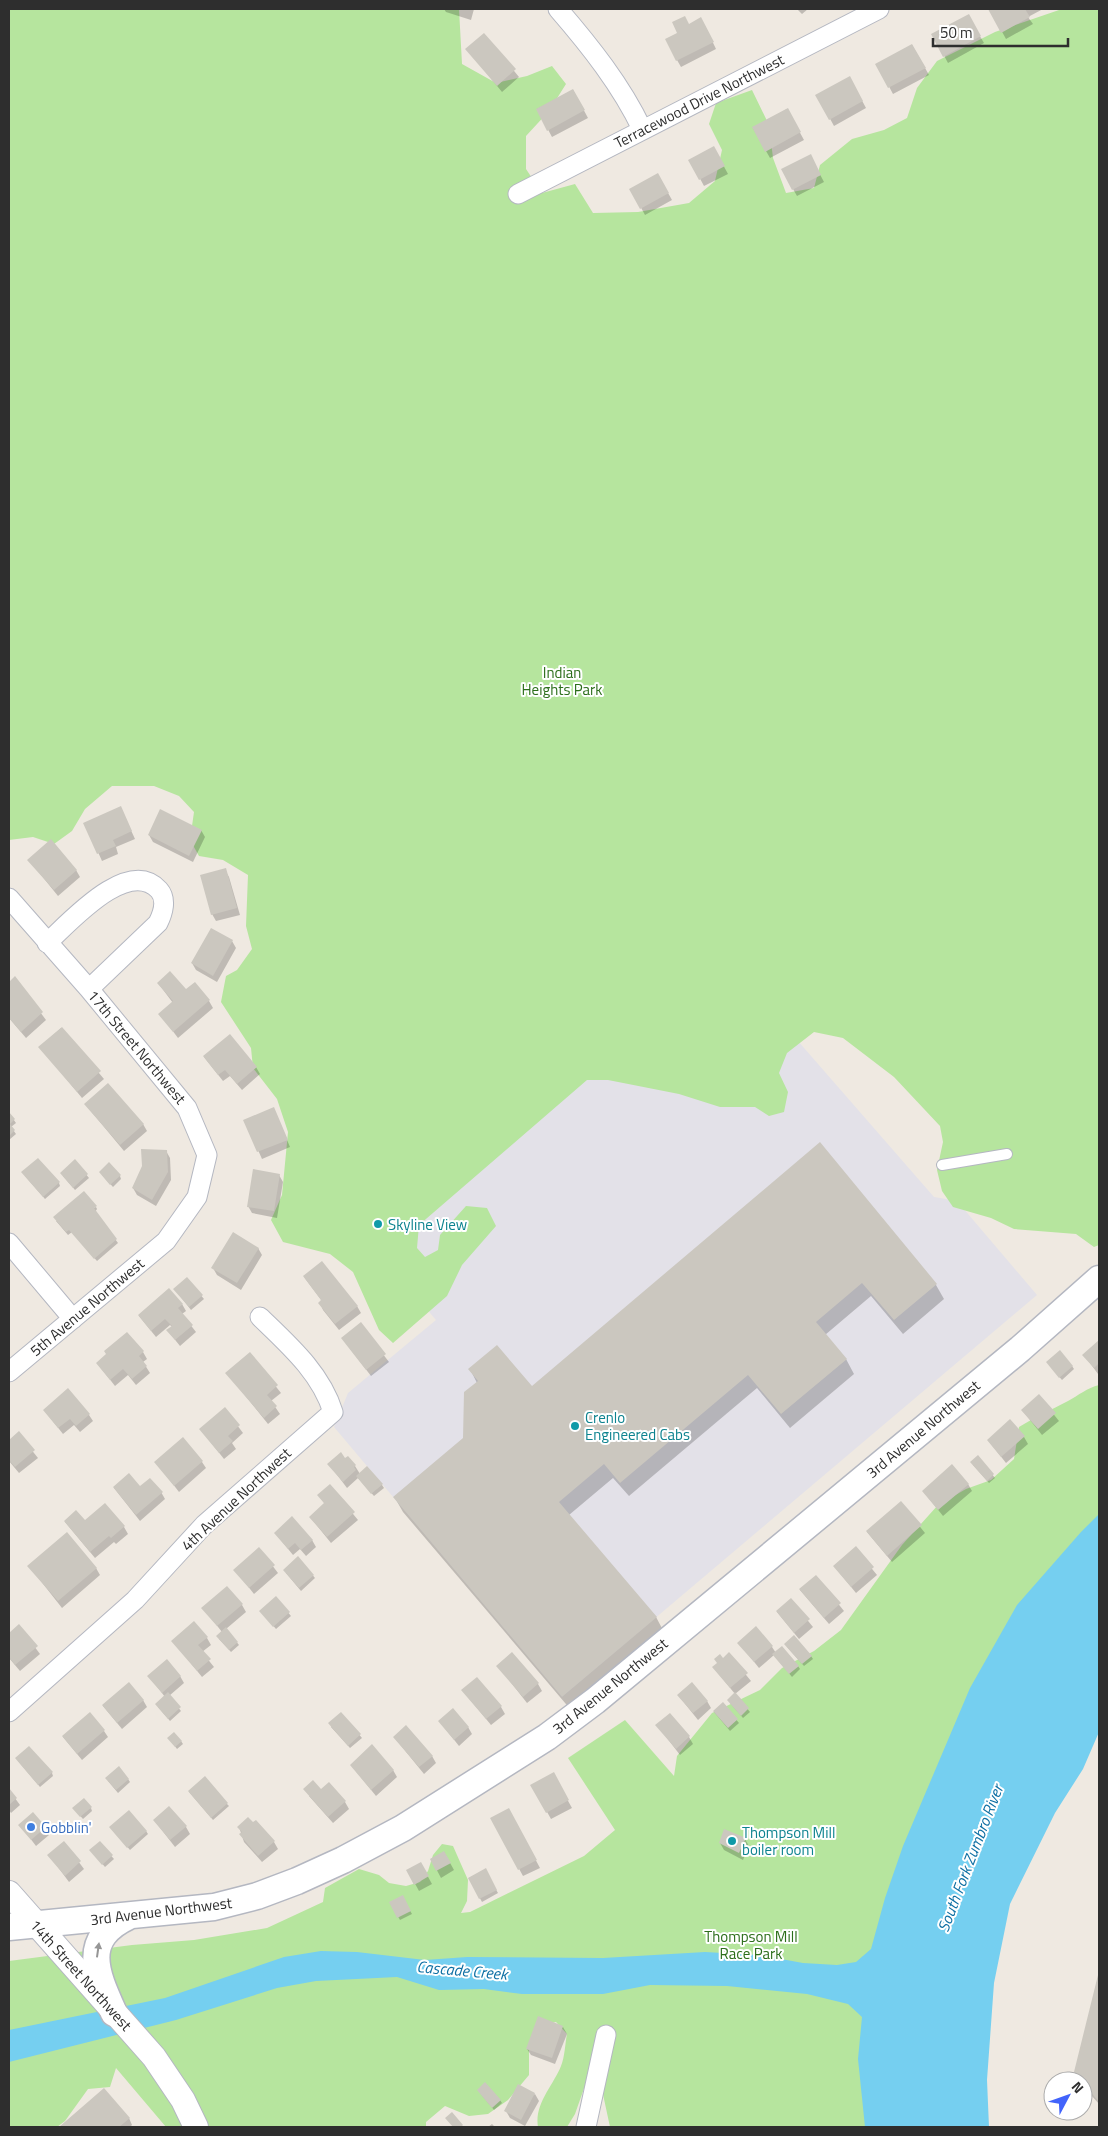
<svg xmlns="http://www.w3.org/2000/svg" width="1108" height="2136" font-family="'Titillium Web',sans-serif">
<rect width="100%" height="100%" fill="#efe9e1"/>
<path fill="#e3e1e8" d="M733,953L791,1033L934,1197L957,1201L1037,1295L562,1697L334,1427L348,1393L436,1320L382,1256Z"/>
<path fill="#b6e59e" d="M9,9H459L462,64L496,83L527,76L552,66L566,84L549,111L526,136V169L542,193L575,184L593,213L638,212L689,203L715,181L722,150L709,124L716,103L752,90L769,125L773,158L786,193L814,188L820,165L852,139L884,130L907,118L917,88L937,61L995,32L1062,9H1099V1245L1094,1247L1076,1234L1014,1229L991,1218L953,1207L942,1191L937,1170L943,1142L940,1126L894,1077L843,1038L814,1032L787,1053L779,1073L788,1092L784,1112L769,1116L755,1107H720L679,1094L608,1080H587L419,1225L417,1248L425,1257L438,1250L440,1235L466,1206L487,1208L496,1226L462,1265L447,1296L393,1343L379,1330L353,1272L330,1254L283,1242L271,1220L282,1195L288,1132L277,1099L253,1068L251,1048L221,1002L226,976L237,970L252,949L246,926L248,875L223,860L199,856L190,840L194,812L179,796L154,786H112L85,809L72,831L54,844L33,837L9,840Z
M1099,1385V1614L925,2127H610L595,2057L575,2114L567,2127H538C534,2104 553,2086 561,2066C565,2056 565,2044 567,2034L556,2022L538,2026L529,2046V2075L508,2100L488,2114L469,2116L445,2106L426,2122V2127H166L116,2068L110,2087L88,2089L65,2121L57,2127H9V1961L132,1945L194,1940L267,1928L323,1902L325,1888L359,1869L379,1875L389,1883L406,1886L420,1882L428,1871L433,1855L442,1844L453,1846L468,1880L467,1901L461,1913L470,1912L584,1856L615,1830L568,1758L625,1720L674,1776L677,1756L712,1713L760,1690L782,1668L814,1651L841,1630L902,1545L938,1505L966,1489L991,1480L1014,1459L1019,1427C1035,1417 1051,1410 1068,1401C1079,1395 1087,1388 1099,1385Z"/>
<path fill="#75cff0" d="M1099,1514V1732L1083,1769L1055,1813L1010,1904L994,1983L987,2080L989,2127H865L858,2059L862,2017L848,2004L807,1994L727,1986L650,1985L603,1994H522L484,1989L439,1990L397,1977L316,1981L277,1988L176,2020L9,2062V2030L165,1998L284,1957L321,1951L357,1952L425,1960L467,1957L603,1958L705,1952L759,1955L803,1963L837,1965L856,1962L871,1949L885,1898L903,1846L970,1688L1017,1605L1081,1532Z"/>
<path fill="#0003" d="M444,9H474L471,20L446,12Z
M797,9H808L802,14Z
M992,9H1043L1028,17L1033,24L1006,39L990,10Z
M968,16L984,43L948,63L933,35Z
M689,25L705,26L716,49L681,67L677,60L679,33Z
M484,34L519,77L502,92L467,49Z
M912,45L929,75L893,94L877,64Z
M850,78L866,108L834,126L817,95Z
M573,90L588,118L552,137L537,109Z
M787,109L804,140L770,158L753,128Z
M714,148L728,174L704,186L690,160Z
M814,163L824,182L797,196L793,189Z
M658,175L672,200L645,215L631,189Z
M124,815L135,839L116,847L118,854L102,861L85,823Z
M201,830L205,837L193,862L153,842L149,835Z
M29,860L76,870L80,877L58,896Z
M225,870L229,877L240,915L216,921L212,914Z
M232,941L236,948L217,982L196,970L192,963Z
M15,978L46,1020L26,1038L9,1018V983Z
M158,983L186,991L209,1001L213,1008L178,1038L160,1014L173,1003Z
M61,1028L104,1079L82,1098L40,1047Z
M204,1057L256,1067L260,1074L242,1090L230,1076L223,1081Z
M85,1104L143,1124L147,1131L124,1151Z
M9,1113L16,1123L11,1127L16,1134L9,1140Z
M277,1116L290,1147L262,1159L245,1121Z
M820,1144L936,1285L944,1299L903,1334L871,1296L825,1335L846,1359L854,1374L790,1428L757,1388L629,1496L613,1478L569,1515L656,1617L664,1632L571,1710L403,1512L395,1498L464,1439L477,1383L470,1369L532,1388Z
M166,1151L170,1158L171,1180L156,1206L137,1195L133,1188Z
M75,1161L89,1178L75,1190L63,1176Z
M102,1175L120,1176L121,1179L113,1187Z
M279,1175L283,1182L277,1218L252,1213L248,1206Z
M25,1176L59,1183L60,1186L45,1199Z
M96,1207L97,1209L95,1212L118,1243L97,1261L72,1232L68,1235L56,1221Z
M258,1248L262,1255L241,1290L217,1275L213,1268Z
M304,1277L357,1306L361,1313L339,1330L323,1310L320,1303L322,1301Z
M187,1279L204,1299L191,1310L177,1292Z
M182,1304L186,1311L182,1314L196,1332L180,1346L168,1331L172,1327L170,1325L156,1337L139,1316Z
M360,1324L389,1362L371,1376L342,1338Z
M1099,1342V1374H1098L1084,1355Z
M143,1352L147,1359L143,1362L150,1373L136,1385L128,1375L115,1386L97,1363Z
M250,1354L281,1393L271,1401L280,1414L268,1424L227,1373Z
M1049,1365L1072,1366L1074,1369L1062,1380Z
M1039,1396L1059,1421L1042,1435L1022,1410Z
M225,1409L243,1433L232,1443L236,1449L224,1459L201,1430Z
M44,1410L89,1415L93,1421L80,1432L74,1425L63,1434Z
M18,1433L38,1458L19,1473L9,1461V1441Z
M1024,1437L1028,1444L1006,1463L988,1440Z
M978,1457L995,1478L989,1483L973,1465Z
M345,1460L355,1466L360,1474L382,1485L384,1488L374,1496L358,1478L347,1488L329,1464Z
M156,1462H202L206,1468L179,1492Z
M968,1484L972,1491L943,1516L923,1491Z
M330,1486L358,1520L331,1543L310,1517L325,1504L319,1496Z
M114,1488H140L161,1492L165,1499L140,1521Z
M901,1503L925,1533L892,1562L867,1532Z
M65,1522L124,1527L128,1534L116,1544L114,1542L95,1558Z
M275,1533L312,1540L316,1547L306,1556L300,1549L293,1555Z
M259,1548L278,1573L254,1594L235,1570Z
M855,1548L877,1575L856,1593L834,1566Z
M298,1558L315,1578L301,1591L286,1573Z
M29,1566L96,1568L100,1575L62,1608Z
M816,1576L844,1611L829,1624L800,1590Z
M276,1598L291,1616L276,1629L263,1614Z
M791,1600L813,1627L799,1639L777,1612Z
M242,1605L246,1612L226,1629L239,1645L231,1652L219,1639L222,1632L203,1608Z
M19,1626L40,1654L20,1671L9,1658V1634Z
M207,1638L211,1645L202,1652L214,1667L202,1677L173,1641Z
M739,1643L772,1647L776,1653L798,1666L800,1669L792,1677L774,1655L759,1668Z
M787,1647L811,1656L813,1659L804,1666Z
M729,1654L751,1681L735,1694L750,1712L743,1718L730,1703L735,1694L714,1668Z
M498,1666L538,1684L542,1691L527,1703Z
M149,1676H180L184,1683L169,1696L181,1711L170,1721L158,1707L165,1697Z
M463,1691L501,1707L505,1714L491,1725Z
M678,1695L707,1701L711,1708L698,1720Z
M143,1700L147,1707L122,1729L103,1706Z
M723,1704L739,1723L730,1731L714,1712Z
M341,1713L362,1738L350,1748L331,1727Z
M440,1722L468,1727L472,1734L459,1746Z
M657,1725L689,1737L693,1744L680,1755Z
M104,1731L108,1737L82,1760L63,1737Z
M394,1737L432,1756L436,1763L424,1774Z
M171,1741H181L183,1744L177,1749Z
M18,1761L52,1773L53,1776L40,1787Z
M351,1765L393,1770L397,1777L376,1796Z
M553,1774L572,1808L551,1819L532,1785Z
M128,1779L130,1782L118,1793L108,1781Z
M9,1790L20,1805L11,1813L9,1810Z
M320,1790L345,1802L349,1809L333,1823L309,1796Z
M189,1792L227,1804L229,1806L213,1820Z
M91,1808L92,1811L83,1819L76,1811Z
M509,1810L540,1868L523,1876L492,1819Z
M33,1814L49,1835L36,1846L20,1825Z
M154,1820L186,1827L190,1834L175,1847Z
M239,1827L274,1842L278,1849L262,1862L244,1842Z
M113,1830L146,1831L148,1834L130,1850Z
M745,1839L749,1846L743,1860L724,1850L720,1843Z
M64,1842L84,1869L69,1882L49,1855Z
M100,1843L114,1859L105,1867L93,1853Z
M444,1852L454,1870L441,1878L431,1859Z
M421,1864L432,1884L419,1891L408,1871Z
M485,1870L498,1893L482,1902L469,1878Z
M402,1897L412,1914L400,1920L390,1903Z
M1099,1973V2104L1084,2087L1083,2081L1076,2072Z
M563,2027L567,2034L555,2064L531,2055L527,2049Z
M104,2090L129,2118L132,2125L130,2127H61Z
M480,2093L500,2100L502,2103L494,2110Z
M535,2094L539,2101L525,2126L510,2118L506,2111Z
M492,2124L495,2127H488Z"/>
<path fill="#cbc7bf" d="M988,9H1025L1030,17L1001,33Z
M969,14L981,36L943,57L931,34Z
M685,16L689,24L701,17L714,42L676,61L665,39L677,33L672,22Z
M484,33L516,69L497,86L465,49Z
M912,44L926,68L888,88L875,64Z
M850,76L863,101L829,120L815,95Z
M573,89L585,110L547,131L536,109Z
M788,108L801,132L765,152L752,127Z
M714,146L725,166L699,180L688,160Z
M811,154L821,175L792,190L781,169Z
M658,173L669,193L640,209L629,189Z
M121,806L132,831L113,840L116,846L97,854L83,823Z
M160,809L202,830L189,856L148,835Z
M51,839L77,870L54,890L27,860Z
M226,868L237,908L211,915L200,875Z
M211,928L233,940L213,976L191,963Z
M170,971L186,989L195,982L210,1000L173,1032L158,1014L173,1001L157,983Z
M15,976L43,1012L21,1032L9,1018V982Z
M62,1027L101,1071L77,1092L38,1047Z
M230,1034L257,1067L237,1084L225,1070L218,1075L203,1056Z
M108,1083L144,1124L120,1145L84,1104Z
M274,1107L288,1140L257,1152L243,1120Z
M9,1112L15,1119L10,1124L15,1130L9,1136Z
M820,1142L937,1284L894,1320L862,1283L816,1322L847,1359L781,1414L748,1375L620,1483L604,1464L559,1502L657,1617L562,1697L393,1497L463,1438L464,1392L478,1381L468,1369L497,1345L532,1386Z
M141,1149L167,1150L168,1172L152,1200L132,1188L142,1166Z
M38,1158L60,1182L43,1197L21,1172Z
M75,1159L88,1174L73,1188L60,1173Z
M109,1162L121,1175L110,1185L99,1172Z
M253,1169L280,1174L274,1211L247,1207Z
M84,1191L97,1206L94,1208L117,1239L94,1259L69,1230L66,1232L53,1217Z
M233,1232L259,1248L237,1283L211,1268Z
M322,1261L358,1306L335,1324L318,1303L321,1300L303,1276Z
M187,1277L203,1295L189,1307L173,1289Z
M169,1288L183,1304L178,1308L193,1325L175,1340L166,1330L172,1326L165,1319L151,1331L138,1315Z
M361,1322L386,1354L366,1370L341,1338Z
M127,1332L144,1351L139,1356L147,1366L132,1379L123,1369L110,1380L96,1363L106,1354L104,1351Z
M1099,1340V1363L1094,1368L1082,1355Z
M1060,1350L1073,1366L1059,1378L1046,1362Z
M250,1352L278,1385L267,1395L277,1406L264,1418L225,1373Z
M68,1388L90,1414L76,1426L70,1419L58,1428L43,1410Z
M1039,1394L1056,1413L1038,1429L1021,1410Z
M225,1407L240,1425L228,1436L233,1441L219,1453L199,1429Z
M1010,1419L1025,1436L1001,1457L987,1440Z
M19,1431L35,1450L15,1467L9,1460V1440Z
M183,1437L203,1461L174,1486L154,1462Z
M341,1452L345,1458L348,1456L356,1465L354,1467L356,1470L343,1482L327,1464Z
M978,1455L994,1474L987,1481L970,1462Z
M952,1464L969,1484L938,1510L922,1491Z
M367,1466L383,1484L371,1494L356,1476Z
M129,1473L140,1486L150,1478L163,1492L136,1515L113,1487Z
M330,1484L355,1512L327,1537L309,1517L324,1503L317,1495Z
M901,1501L922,1525L887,1556L866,1531Z
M105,1503L125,1526L111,1538L109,1536L90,1552L64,1521L76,1510L85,1520Z
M292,1516L313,1540L301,1550L295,1543L288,1549L274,1533Z
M67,1532L97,1568L58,1601L27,1566Z
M856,1546L874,1567L851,1587L833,1566Z
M259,1547L275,1565L249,1588L233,1570Z
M298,1556L314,1575L299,1588L283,1570Z
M816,1575L841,1603L824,1618L799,1589Z
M227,1586L243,1604L217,1626L201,1608Z
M276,1596L290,1612L273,1627L259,1611Z
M791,1598L810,1619L794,1633L776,1611Z
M194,1621L208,1637L198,1645L211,1659L197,1671L171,1641Z
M19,1624L38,1646L15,1665L9,1657V1633Z
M756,1626L773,1646L754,1662L737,1643Z
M226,1627L238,1642L229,1650L216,1636Z
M794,1635L812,1656L802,1664L784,1644Z
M782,1646L799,1666L789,1674L772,1654Z
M512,1652L539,1683L523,1697L496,1666Z
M729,1652L748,1673L730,1688L712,1667L717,1663L714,1659L720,1654L723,1658Z
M167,1659L181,1676L162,1693L147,1676Z
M477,1677L502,1706L486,1719L461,1690Z
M129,1682L144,1700L117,1723L102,1705Z
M692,1682L708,1701L693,1713L677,1695Z
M168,1692L181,1707L168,1719L155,1704Z
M735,1692L749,1708L741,1716L727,1700Z
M723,1702L738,1719L728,1728L713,1711Z
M453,1708L469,1727L454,1740L438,1721Z
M90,1712L105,1730L77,1754L62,1736Z
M341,1712L361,1734L348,1746L328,1723Z
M670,1713L690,1736L676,1749L655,1725Z
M406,1725L433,1756L419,1767L393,1737Z
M174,1732L182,1741L175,1747L167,1738Z
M372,1744L394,1770L371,1790L350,1765Z
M29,1746L53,1772L38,1785L15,1758Z
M119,1766L129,1779L116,1790L105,1778Z
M554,1772L569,1800L546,1813L530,1785Z
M205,1776L228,1803L211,1818L188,1791Z
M313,1780L321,1789L329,1782L346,1801L328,1817L303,1789Z
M9,1788L17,1798L9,1805Z
M84,1798L92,1807L80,1817L72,1808Z
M169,1806L187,1826L170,1840L153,1820Z
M509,1808L537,1860L518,1870L490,1818Z
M129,1810L147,1831L127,1848L109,1827Z
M33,1812L46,1827L31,1840L18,1825Z
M248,1817L253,1822L256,1820L275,1841L258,1856L239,1834L242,1832L237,1827Z
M724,1829L746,1838L739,1853L719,1843Z
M64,1841L81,1861L65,1876L47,1855Z
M100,1841L113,1855L102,1865L89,1850Z
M444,1851L451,1863L436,1871L430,1859Z
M421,1862L429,1876L414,1885L406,1870Z
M486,1868L497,1890L479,1899L468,1878Z
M403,1895L411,1911L397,1918L389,1902Z
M1099,1971V2102L1074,2072Z
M538,2016L563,2026L552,2058L526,2049Z
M485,2082L501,2100L492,2108L477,2090Z
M518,2084L535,2093L521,2120L504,2111Z
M104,2088L130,2118L119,2127H59Z
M452,2112L463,2125L461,2127H453L445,2118Z"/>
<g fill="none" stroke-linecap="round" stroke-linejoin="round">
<g stroke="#b4b7c1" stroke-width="12">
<path id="service" d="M942,1165L1007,1154"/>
</g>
<g stroke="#b4b7c1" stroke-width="21">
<path id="minor" d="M558,9C590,46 621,85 642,129
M518,194L879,9
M9,898L89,989L187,1108L207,1155L197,1197L166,1241L9,1372
M47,943C69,923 128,856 159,890C167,899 163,913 158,923L89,989
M9,1243L73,1319
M9,1712L135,1600L204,1525L333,1412C321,1373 289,1345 260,1317
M586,2127L606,2035"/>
</g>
<g stroke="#b4b7c1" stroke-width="26">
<path id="tertiary" d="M9,1893L154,2057L183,2100L196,2127"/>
</g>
<g stroke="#b4b7c1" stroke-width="29">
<path id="secondary" d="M9,1927L214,1907L257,1896L297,1881L343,1860L403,1828L547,1737L595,1701L1020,1349L1099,1279
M114,2013C96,1973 80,1939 129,1916"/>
</g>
<use href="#service" stroke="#fff" stroke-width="10"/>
<use href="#minor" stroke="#fff" stroke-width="19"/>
<use href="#tertiary" stroke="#fff" stroke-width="24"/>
<use href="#secondary" stroke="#fff" stroke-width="26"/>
</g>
<defs><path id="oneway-solid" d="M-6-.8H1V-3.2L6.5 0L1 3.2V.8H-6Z" transform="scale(1.25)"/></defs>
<use fill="#969696" href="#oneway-solid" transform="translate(98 1950) rotate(-82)"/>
<g fill="#0f9aa8" stroke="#fff" stroke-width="2">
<circle cx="378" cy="1224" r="5"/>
<circle cx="575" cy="1426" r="5"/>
<circle cx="732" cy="1841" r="5"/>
</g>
<circle fill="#3f7fe0" stroke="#fff" stroke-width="2" cx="31" cy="1827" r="5"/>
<g text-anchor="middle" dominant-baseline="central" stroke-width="4" stroke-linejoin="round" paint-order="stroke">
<g font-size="15" fill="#2e2e2e" stroke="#fff">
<text transform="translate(699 101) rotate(-27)">Terracewood Drive Northwest</text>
<text transform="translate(137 1047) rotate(50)">17th Street Northwest</text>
<text transform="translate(87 1307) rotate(-40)">5th Avenue Northwest</text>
<text transform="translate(923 1429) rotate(-40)">3rd Avenue Northwest</text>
<text transform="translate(236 1499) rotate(-43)">4th Avenue Northwest</text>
<text transform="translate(610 1686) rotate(-39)">3rd Avenue Northwest</text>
<text transform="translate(161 1911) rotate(-7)">3rd Avenue Northwest</text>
<text transform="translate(81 1975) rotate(48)">14th Street Northwest</text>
</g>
<g font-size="15" fill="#2c6e1b" stroke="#fff">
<text x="562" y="672">Indian<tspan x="562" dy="17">Heights Park</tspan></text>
<text x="751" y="1936">Thompson Mill<tspan x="751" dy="17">Race Park</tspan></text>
</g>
<g font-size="15" fill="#0d838f" stroke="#fff" text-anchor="start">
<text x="388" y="1224">Skyline View</text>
<text x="585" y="1417">Crenlo<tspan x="585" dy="17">Engineered Cabs</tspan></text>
<text x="742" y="1832">Thompson Mill<tspan x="742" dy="17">boiler room</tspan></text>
</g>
<g font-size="15" fill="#366cbe" stroke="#fff" text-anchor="start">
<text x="41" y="1827">Gobblin'</text>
</g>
<g font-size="16" font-style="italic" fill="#0d6fa3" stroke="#fff">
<text transform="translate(970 1858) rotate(-69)">South Fork Zumbro River</text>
<text transform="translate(462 1970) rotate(5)">Cascade Creek</text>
</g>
</g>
<rect width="1108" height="2136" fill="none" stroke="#2e2e2e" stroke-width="20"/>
<g transform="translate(1068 2096) rotate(49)"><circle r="24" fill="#ffffff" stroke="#ababab"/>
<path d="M0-4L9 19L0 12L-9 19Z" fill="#4264fb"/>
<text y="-8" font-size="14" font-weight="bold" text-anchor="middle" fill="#2e2e2e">N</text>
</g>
<path d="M933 38v8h135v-8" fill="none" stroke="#2e2e2e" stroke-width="2.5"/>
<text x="940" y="38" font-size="15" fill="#2e2e2e" stroke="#ffffff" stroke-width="4" paint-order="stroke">50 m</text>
</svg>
